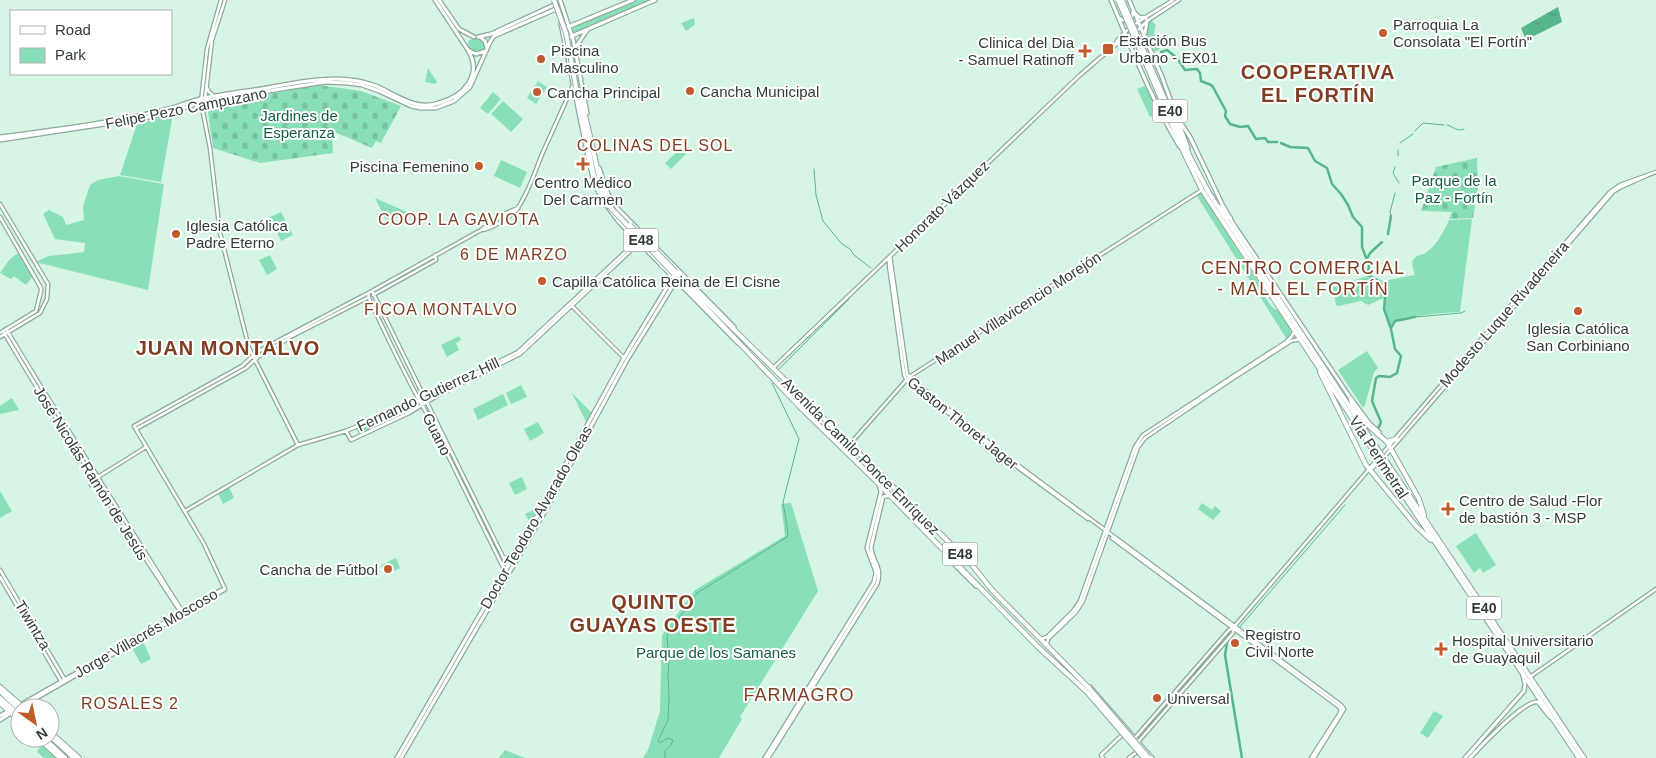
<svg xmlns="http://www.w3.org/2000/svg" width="1656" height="758" font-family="Helvetica,sans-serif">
<defs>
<pattern id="cemetery-stones" width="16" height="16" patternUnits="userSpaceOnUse" patternTransform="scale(1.25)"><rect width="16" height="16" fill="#89e0b8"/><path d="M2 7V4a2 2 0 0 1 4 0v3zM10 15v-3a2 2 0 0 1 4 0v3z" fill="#77c19f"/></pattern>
<pattern id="water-ripples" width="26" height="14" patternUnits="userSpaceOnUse" patternTransform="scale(1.25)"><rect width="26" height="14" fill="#57b68d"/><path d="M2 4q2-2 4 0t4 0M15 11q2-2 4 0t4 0" fill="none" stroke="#499574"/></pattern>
</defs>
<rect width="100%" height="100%" fill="#d6f5e5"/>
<path fill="#89e0b8" d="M635,0H652L574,34L572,27Z
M694,18L695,25L686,31L681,23Z
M1151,19L1156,26C1152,34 1157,42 1160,49L1155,52L1146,33L1148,22Z
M474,38L483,41L485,46L483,51L479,53L469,48L468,41Z
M428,68L437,82L435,84L425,82Z
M538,81L547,87L536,104L527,98Z
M1145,86L1160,113L1150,117L1137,89Z
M493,92L501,99L488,114L480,108Z
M503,101L523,119L511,132L491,114Z
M173,114L161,182L120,175L137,124Z
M681,148L686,154L671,169L665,163Z
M501,160L527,172L520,188L494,176Z
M119,176L164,184L148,290L35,262L49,256L84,252L85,243L55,239L43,214L49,210L63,217L66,225L84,220L83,206L90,185L98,180Z
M1201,193L1203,194L1206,201L1259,283L1262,293L1272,307L1280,312L1292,331L1291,336L1288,339L1286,338L1197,196Z
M375,198L407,212L387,222Z
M281,212L293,235L281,241L270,217Z
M1472,219L1460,312C1438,313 1416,315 1395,321L1391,326L1384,307L1386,297L1368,305L1361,301L1338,306L1336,305L1333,287L1371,275L1383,281L1415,275C1414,271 1411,265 1413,260C1417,254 1422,256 1427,252C1437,245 1444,231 1449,220Z
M18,253L32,277L26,285L14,276L11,279L0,273L10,259Z
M270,255L277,269L267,275L259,260Z
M459,336L461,340L456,343L459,350L447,357L441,345Z
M1367,351L1378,368L1374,372L1365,405L1363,408L1338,370Z
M521,385L527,397L511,404L506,393Z
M572,393L592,413L586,422Z
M503,394L508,405L478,420L473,409Z
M12,398L19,410L0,414V406Z
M415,402L418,404L417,407L359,435L356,429Z
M538,422L544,433L530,441L524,429Z
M522,477L527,489L515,495L509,483Z
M229,487L234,498L223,504L218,493Z
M0,491L12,511L0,518Z
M791,503L818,591L740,717L742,719L719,758H643L648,750L660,711L662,635L695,590L785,536L781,504Z
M1202,503L1212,510L1215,506L1221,511L1213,520L1198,509Z
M541,506L530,523L525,514Z
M1476,533L1496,565L1483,573L1480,568L1474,573L1456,546Z
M396,558L400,568L385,575L381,565Z
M142,639L151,659L141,664L131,646Z
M1434,711L1443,716L1428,738L1420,733Z
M42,743L58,758H44L37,752Z
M505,750L525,758H499Z"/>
<path fill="url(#cemetery-stones)" d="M319,85L361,91L401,106L381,143L376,141L372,148L332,131L333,153L260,163L213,148L207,105Z
M1477,158L1478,189L1473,218L1449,219L1452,212L1421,211L1436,167Z"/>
<path fill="url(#water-ripples)" d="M1558,7L1562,22L1526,40L1521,28Z"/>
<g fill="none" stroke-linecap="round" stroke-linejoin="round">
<path stroke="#57b68d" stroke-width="1" d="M1447,125C1455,127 1456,132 1464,129
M1415,131L1423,123L1444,125
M1400,143L1413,134
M1398,156V150
M1395,167L1393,173L1399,183
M814,169L816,195L823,221L842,244L850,249L854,255L871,268
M1391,216L1390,212L1395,193
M1415,317L1461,313L1465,311
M779,369L849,299
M1238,629L1345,505
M1227,643L1235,632
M665,758V751L671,745L673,740L668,738L660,743L658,741L668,720L669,697L668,674L669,661L667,635L697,593L787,537L788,534L783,502L799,439L772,383"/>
<path stroke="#57b68d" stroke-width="2.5" d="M1161,52L1167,50L1177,58L1185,70L1197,69L1200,73L1201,81L1211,85L1213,87L1226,111L1225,116L1230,124L1240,127L1248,126L1256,139L1265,138L1268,142H1277
M1281,143L1290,147L1308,148L1315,161L1327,168L1332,184L1341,194L1348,205L1353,217L1362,227V247L1369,265L1368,275L1378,281L1382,286L1385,298L1384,309L1391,329L1395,349L1401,356L1397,373L1390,377L1379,376L1376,378L1372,401L1381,422L1378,429
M1388,234L1391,216
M1368,257L1370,253L1382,242
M1391,328L1395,321L1415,317
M1227,643L1225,655L1242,758"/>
<g stroke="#8ca99a" stroke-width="5">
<path id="tertiary" d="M221,0L207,49L201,102L210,148L220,233L249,348L298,445
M1115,44C1127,25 1154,13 1173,0
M206,86L209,92L214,96
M205,99L212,40L225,0
M0,204L48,284L47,299L40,313L0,337
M0,217L41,288V291L36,311L0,333
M481,230C490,230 512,216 517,209C529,192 535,171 543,152C553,130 563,108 573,85
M890,256L907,374L909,377L1004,455L1341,705L1344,709L1343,711L1314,758
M889,258V265L904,374L906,379L1001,455L1088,519
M372,291L508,567
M368,293L370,301C389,340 407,381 430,419L505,571L508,573
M373,295L436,260L435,255
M572,306L624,358
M6,329L43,390L182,611
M3,331C59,426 119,519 180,611L184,614
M773,368L1079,76L1108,51L1127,36L1136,32L1147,21L1179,0
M136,429L246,368L259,356L294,335L369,297
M346,431L351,440L409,413L440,394L520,354L640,242
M850,444L909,377L1202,190
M1384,457L1613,192L1621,187L1648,175
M1371,469L1380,461
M91,485L98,477L146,447
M185,511L298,445L346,431L438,392L518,352L637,241
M1112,538L1339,707L1341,709L1340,713L1311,758
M503,557L506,558L515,552
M0,570L65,680
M0,577L61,681
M225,589L204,544L134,426L242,366L257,352L372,291L481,230L502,215L518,208
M1041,639L1047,637L1074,610L1080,601L1135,447L1143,435L1286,342L1292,336L1294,332
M1047,644L1048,639L1076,612L1083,601L1138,447L1145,438L1229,381L1291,341L1300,339
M1530,677L1656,589
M20,705L221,590L225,589
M23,706L224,590
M1134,739L1229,630L1233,628L1430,398L1610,192L1620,185L1656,172
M1137,743L1233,633V629
M1103,758L1101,755L1122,735
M1129,758L1137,752"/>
</g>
<g stroke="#8ca99a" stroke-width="5.5">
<path id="secondary" d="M435,0L468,50L476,54L486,51
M439,0L459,29L474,37
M560,0L573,39L587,113
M1111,0C1132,49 1152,101 1180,147
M1129,0L1162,77L1188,148
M1136,14L1139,17L1146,18
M1119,18C1126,23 1133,20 1133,11
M561,24L588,157L594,182L602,199L619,222L738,343
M563,29L633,0
M1145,33L1147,21
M478,37L491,34L554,5L557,6
M480,37L485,41L487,48
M565,39L655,0
M575,48L588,29
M1179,120L1190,137L1222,204L1234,225L1351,399L1369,423L1379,432
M0,137C55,130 111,123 164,110C174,108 183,104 193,101C217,94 243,92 267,88C289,84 312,79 335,79C348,79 363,81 376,86C397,95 415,111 439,103C464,96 483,75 468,50
M0,140L144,118L169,113L204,101L325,82L348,83L362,85L379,91L411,106L421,108H436L454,101L470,87L490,42L494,36L556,9
M599,168L608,194L618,209L734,327
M947,557L976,586
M1090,687L1152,758
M0,716L10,710
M0,720L12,712
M397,758L544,504L624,358L669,284L671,278L670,275
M401,758L548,506L627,360L672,287L676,284L681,286
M765,758L874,582L876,572L867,548L881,492L879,484
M768,758L877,584C883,567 872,562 871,547L883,497L886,496H890
M1465,758L1524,691L1525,684L1523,676
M1470,758C1480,747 1525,699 1538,702L1550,717"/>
</g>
<g stroke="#8ca99a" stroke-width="6">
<path id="primary" d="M576,87L594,176L598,186L609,206
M581,97L601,185L611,204
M662,266L670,271
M676,272L972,565L992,590L1089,688
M674,274L799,406L874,479L1037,646L1087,692
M0,687L24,708
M0,703L20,721
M50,732L79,758
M38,738L60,758"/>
</g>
<g stroke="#8ca99a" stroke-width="6">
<path id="trunk" d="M1149,63L1191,159L1209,193L1378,450
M1146,64L1184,153L1202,190L1375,453
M1220,207L1230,218
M1320,372L1366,465L1416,526L1431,540
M1351,399L1354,410
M1353,408L1370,427L1387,442L1419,499L1424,515
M1387,442L1396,439
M1384,458L1584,758
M1381,461L1579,758
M0,691L20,710
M0,698L20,716
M50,736L74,758
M44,738L65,758"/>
</g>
<use href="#tertiary" stroke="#fff" stroke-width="2.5"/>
<use href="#secondary" stroke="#fff" stroke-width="3"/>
<use href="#primary" stroke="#fff" stroke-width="4"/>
<use href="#trunk" stroke="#fff" stroke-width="4"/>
<g stroke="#8ca99a" stroke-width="6" stroke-linecap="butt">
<path id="primary-bridge" d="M554,0L566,33L576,87
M609,206L674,274
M630,225L676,272
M1089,688L1149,758
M1087,692L1144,758"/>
</g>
<g stroke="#8ca99a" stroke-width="6" stroke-linecap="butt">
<path id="trunk-bridge" d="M1118,0L1146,64
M1122,0L1149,63
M1378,450L1384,458
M1375,453L1381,461"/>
</g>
<use href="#primary-bridge" stroke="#fff" stroke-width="4"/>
<use href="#trunk-bridge" stroke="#fff" stroke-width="4"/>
</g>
<g fill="#c15a2e" stroke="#fff" stroke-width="2">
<circle cx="1383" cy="33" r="5"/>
<rect x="1102" y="43" width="12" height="12" rx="2.5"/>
<path d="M1082.5 43.5h5v5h5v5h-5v5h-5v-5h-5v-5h5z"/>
<circle cx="541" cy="59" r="5"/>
<circle cx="690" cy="91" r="5"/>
<circle cx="537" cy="92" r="5"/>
<path d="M580.5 156.5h5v5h5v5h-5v5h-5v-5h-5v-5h5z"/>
<circle cx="479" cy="166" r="5"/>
<circle cx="176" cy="234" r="5"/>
<circle cx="542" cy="281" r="5"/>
<circle cx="1578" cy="311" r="5"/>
<path d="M1445.5 501.5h5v5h5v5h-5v5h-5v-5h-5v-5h5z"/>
<circle cx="388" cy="569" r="5"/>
<circle cx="1235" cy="643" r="5"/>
<path d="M1438.5 641.5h5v5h5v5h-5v5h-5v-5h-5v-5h5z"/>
<circle cx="1157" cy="698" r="5"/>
</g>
<g text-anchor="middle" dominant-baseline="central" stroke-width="4" stroke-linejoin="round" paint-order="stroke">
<g fill="#fff" stroke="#6f7773" stroke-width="1">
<rect x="1152.5" y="99.5" width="35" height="23" rx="4"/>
<rect x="623.5" y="228.5" width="35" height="23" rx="4"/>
<rect x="942.5" y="542.5" width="35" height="23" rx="4"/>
<rect x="1466.5" y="596.5" width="35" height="23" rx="4"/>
</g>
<g font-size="14" font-weight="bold" fill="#313d37">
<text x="1170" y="111">E40</text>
<text x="641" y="240">E48</text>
<text x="960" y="554">E48</text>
<text x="1484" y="608">E40</text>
</g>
<g font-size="15" fill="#313d37" stroke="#fff" text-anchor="start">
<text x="1393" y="24">Parroquia La<tspan x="1393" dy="17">Consolata "El Fortín"</tspan></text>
<text x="1119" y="40">Estación Bus<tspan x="1119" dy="17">Urbano - EX01</tspan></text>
<text x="1074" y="42" text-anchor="end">Clinica del Dia<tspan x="1074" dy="17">- Samuel Ratinoff</tspan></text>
<text x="551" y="50">Piscina<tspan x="551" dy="17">Masculino</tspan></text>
<text x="700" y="91">Cancha Municipal</text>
<text x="547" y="92">Cancha Principal</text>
<text x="469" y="166" text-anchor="end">Piscina Femenino</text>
<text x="583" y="182" text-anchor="middle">Centro Médico<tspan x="583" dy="17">Del Carmen</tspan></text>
<text x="186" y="225">Iglesia Católica<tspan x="186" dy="17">Padre Eterno</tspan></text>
<text x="552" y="281">Capilla Católica Reina de El Cisne</text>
<text x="1578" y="328" text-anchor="middle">Iglesia Católica<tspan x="1578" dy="17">San Corbiniano</tspan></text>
<text x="1459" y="500">Centro de Salud -Flor<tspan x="1459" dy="17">de bastión 3 - MSP</tspan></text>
<text x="378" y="569" text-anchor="end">Cancha de Fútbol</text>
<text x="1245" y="634">Registro<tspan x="1245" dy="17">Civil Norte</tspan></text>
<text x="1452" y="640">Hospital Universitario<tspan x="1452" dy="17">de Guayaquil</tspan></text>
<text x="1167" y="698">Universal</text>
</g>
<g font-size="15" fill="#313d37" stroke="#fff">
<text transform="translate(186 108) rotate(-11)">Felipe Pezo Campuzano</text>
<text transform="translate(942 206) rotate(-44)">Honorato Vázquez</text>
<text transform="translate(1018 308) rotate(-33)">Manuel Villavicencio Morejón</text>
<text transform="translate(1504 314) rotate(-49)">Modesto Luque Rivadeneira</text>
<text transform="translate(428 394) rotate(-25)">Fernando Gutierrez Hill</text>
<text transform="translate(963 423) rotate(39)">Gaston Thoret Jager</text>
<text transform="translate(437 434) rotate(63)">Guano</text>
<text transform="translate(861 456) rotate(45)">Avenida Camilo Ponce Enríquez</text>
<text transform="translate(1379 457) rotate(57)">Vía Perimetral</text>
<text transform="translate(91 473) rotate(58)">José Nicolás Ramón de Jesús</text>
<text transform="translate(536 517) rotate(-60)">Doctor Teodoro Alvarado Oleas</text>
<text transform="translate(33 625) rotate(59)">Tiwintza</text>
<text transform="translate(146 633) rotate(-30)">Jorge Villacrés Moscoso</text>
</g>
<g font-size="15" fill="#145e42" stroke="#fff">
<text x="299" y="115">Jardines de<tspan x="299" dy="17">Esperanza</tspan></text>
<text x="1454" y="180">Parque de la<tspan x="1454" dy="17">Paz - Fortín</tspan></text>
<text x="716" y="652">Parque de los Samanes</text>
</g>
<g font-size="16" letter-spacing="1" fill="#7f3d22" stroke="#fff">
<text x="655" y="145">COLINAS DEL SOL</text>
<text x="459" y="219">COOP. LA GAVIOTA</text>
<text x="514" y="254">6 DE MARZO</text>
<text x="441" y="309">FICOA MONTALVO</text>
<text x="130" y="703">ROSALES 2</text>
</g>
<g font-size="18" letter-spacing="1" fill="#7f3d22" stroke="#fff">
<text x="1303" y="268">CENTRO COMERCIAL<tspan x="1303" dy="21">- MALL EL FORTÍN</tspan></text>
<text x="799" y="695">FARMAGRO</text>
</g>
<g font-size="20" font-weight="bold" letter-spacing="1" fill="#7f3d22" stroke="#fff">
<text x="1318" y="72">COOPERATIVA<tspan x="1318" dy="23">EL FORTÍN</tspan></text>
<text x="228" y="348">JUAN MONTALVO</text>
<text x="653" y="602">QUINTO<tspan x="653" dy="23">GUAYAS OESTE</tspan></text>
</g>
</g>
<rect x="10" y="10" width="162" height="65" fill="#ffffff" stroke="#adb1af"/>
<rect x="20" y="26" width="25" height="8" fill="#ffffff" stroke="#adb1af"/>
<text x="55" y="35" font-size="15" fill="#313d37">Road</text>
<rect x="20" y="48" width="25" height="15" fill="#89e0b8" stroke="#adb1af"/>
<text x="55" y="60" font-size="15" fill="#313d37">Park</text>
<g transform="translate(35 723) rotate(147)"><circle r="24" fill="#ffffff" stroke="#adb1af"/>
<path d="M0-4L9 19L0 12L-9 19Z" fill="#c15a2e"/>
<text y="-8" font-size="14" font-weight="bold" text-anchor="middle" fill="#313d37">N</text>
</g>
</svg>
